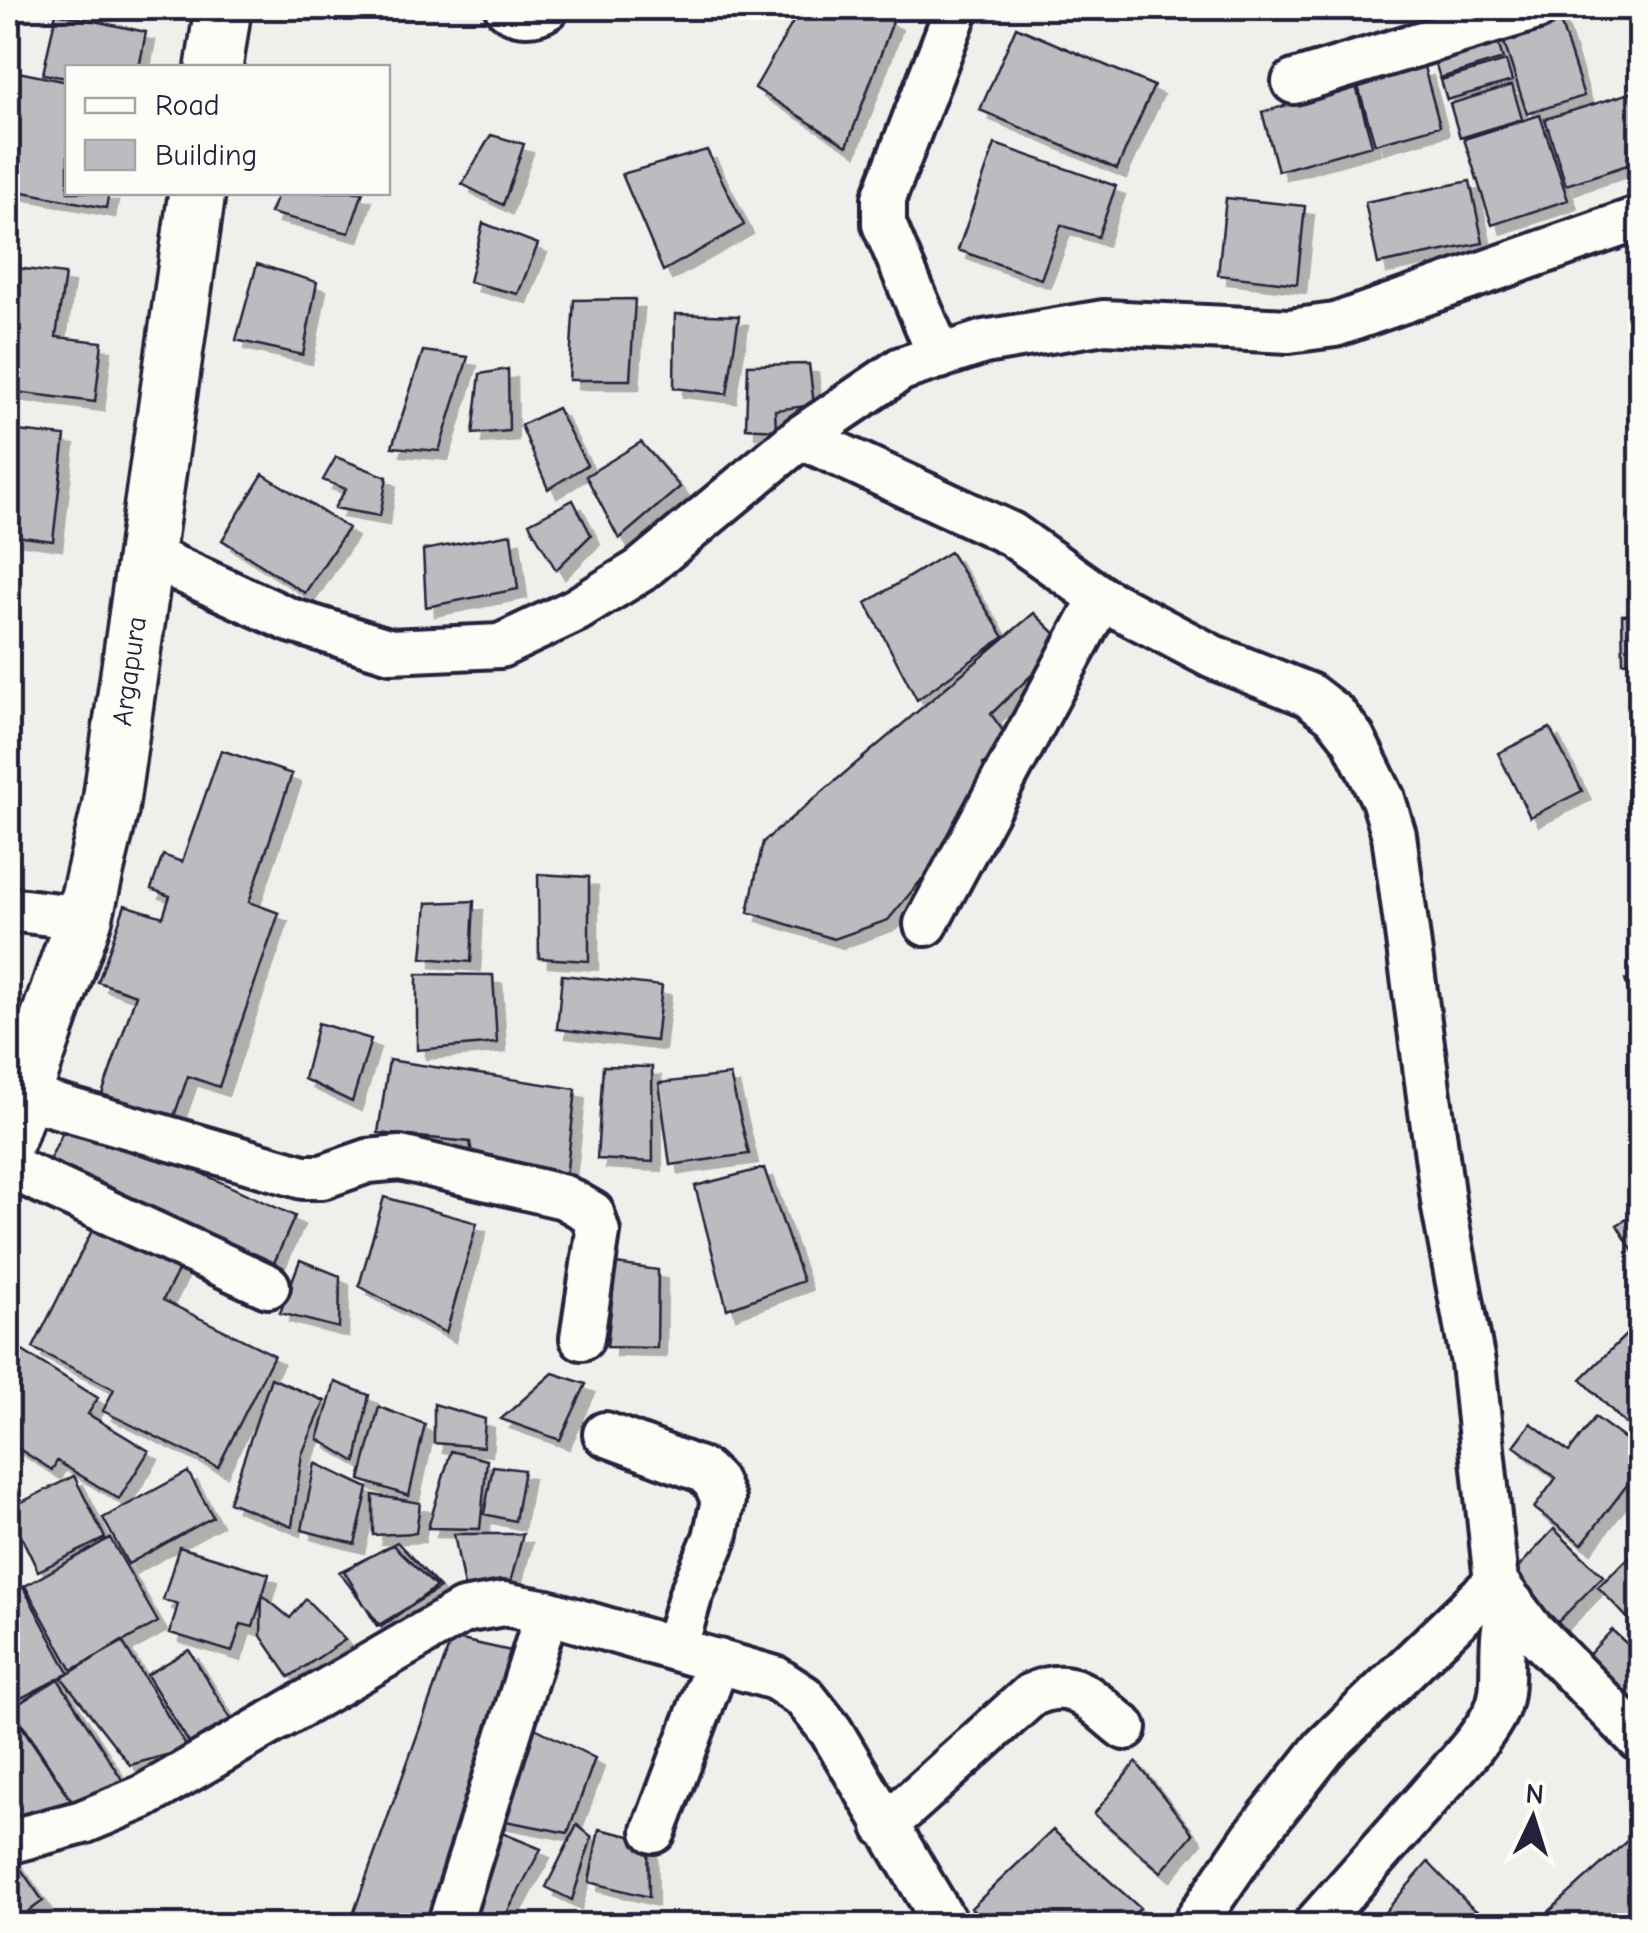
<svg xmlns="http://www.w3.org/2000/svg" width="1648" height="1933" font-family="'Comic Neue',sans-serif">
<defs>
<filter id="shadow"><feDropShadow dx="9" dy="9" stdDeviation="0" flood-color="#0004"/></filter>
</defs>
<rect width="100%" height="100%" fill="#f0efec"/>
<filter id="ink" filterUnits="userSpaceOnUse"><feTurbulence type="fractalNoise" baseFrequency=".01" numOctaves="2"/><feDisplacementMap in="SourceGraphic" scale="20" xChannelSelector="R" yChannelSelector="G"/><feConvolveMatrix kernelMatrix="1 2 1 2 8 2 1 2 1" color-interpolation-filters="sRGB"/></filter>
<g filter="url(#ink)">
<path fill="#bcbcc0" stroke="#22223b" stroke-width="2.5" filter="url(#shadow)" d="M801,8H869L893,21L847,146L755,88Z
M56,13L146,32L139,68H68V78L43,74Z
M1558,15L1584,96L1527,114L1501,33Z
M1493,26L1503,59L1440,78L1430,46Z
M1016,27L1154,86L1117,169L980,110Z
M1506,61L1512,81L1447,100L1441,80Z
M1424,67L1440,126L1375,144L1358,86Z
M8,70L68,82V192H109L106,208L8,189Z
M1512,85L1522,119L1460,138L1450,104Z
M1356,86L1372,145L1278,171L1262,112Z
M1640,90V161L1566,185L1545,119Z
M1540,115L1568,200L1492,225L1464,139Z
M491,135L524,144L503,205L462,184Z
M995,144L1116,186L1098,237L1061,225L1041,279L958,250Z
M707,150L744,225L663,271L622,174Z
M1470,181L1483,243L1378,264L1365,202Z
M279,192H363L349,233L270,213Z
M1226,198L1305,206L1297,284L1218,275Z
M483,223L538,244L518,294L469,282Z
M257,264L317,282L303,355L236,340Z
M8,267L65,274L56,337L102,342L95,402L8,391Z
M635,299L630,380H569L574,300Z
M675,314L739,316L727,394L674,388Z
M423,351L468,357L439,451L392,447Z
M809,364L814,405L775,410L776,430L746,428L748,365Z
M508,369L509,431L473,434L480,374Z
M557,408L587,465L548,489L521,425Z
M8,430L65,436L53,541L8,535Z
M641,442L680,487L619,539L586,476Z
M336,457L387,477L380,516L334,508L346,489L323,480Z
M263,474L348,528L305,593L222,540Z
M573,500L591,535L556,570L529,523Z
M511,534L518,589L426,607L423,550Z
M950,552L1004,637L917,700L866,603Z
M1034,613L1065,643L991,714L1012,744L983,764L997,789L888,920L834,939L748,912L763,842Z
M1640,614V661L1623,662L1622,615Z
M1550,728L1582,791L1530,817L1498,753Z
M221,750L292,774L249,902L279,913L219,1087L188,1076L169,1131L98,1106L136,995L98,982L125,905L163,917L170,896L151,889L163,855L182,862Z
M538,874L589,877V961L539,958Z
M474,901L471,962L422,958L427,903Z
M417,974L493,975L497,1043L417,1050Z
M562,975L662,986L656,1041L557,1029Z
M1640,975V1025L1625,980Z
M318,1023L371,1039L352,1102L304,1079Z
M389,1060L576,1089L565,1186L474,1165L470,1142L378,1133Z
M603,1066L652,1067L653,1162L597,1159Z
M730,1075L749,1154L670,1165L659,1083Z
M71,1114L295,1216L269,1274L44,1172Z
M764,1168L803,1281L727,1309L695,1186Z
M384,1197L477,1223L446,1333L359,1286Z
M1640,1211V1263L1617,1225Z
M101,1213L186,1255L163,1300L274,1355L218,1467L103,1411L114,1389L33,1348Z
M300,1260L340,1276L339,1328L280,1313Z
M616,1264L658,1270L657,1348L607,1347Z
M1640,1321V1439L1581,1379Z
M8,1342L98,1398L88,1414L149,1451L119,1499L57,1461L52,1470L8,1442Z
M553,1373L586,1384L560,1440L501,1419Z
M271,1378L325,1401L302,1454L292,1527L229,1502Z
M335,1382L369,1395L356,1462L318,1439Z
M434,1404L485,1419L483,1447L434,1443Z
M379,1407L425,1424L409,1496L360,1480Z
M1595,1417L1640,1450V1468L1582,1544L1534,1508L1556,1478L1514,1446L1531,1423L1569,1452Z
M451,1451L487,1460L480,1529L428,1528Z
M315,1463L368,1488L355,1544L302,1530Z
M493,1466L524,1470L515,1521L484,1514Z
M188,1472L213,1517L128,1564L103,1518Z
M74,1476L105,1538L38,1571L8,1509Z
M373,1495L420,1503L416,1533L373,1535Z
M1554,1529L1603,1576L1554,1626L1520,1594L1527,1586L1513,1573Z
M454,1534H523L509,1587H464Z
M110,1538L158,1622L72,1670L25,1586Z
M397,1542L440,1588L377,1626L344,1571Z
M393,1545L436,1587L381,1627L339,1572Z
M179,1547L269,1574L253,1627L241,1624L232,1652L170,1633L178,1604L163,1600Z
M1640,1547V1621L1635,1626L1598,1587Z
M23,1587L69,1673L17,1700L8,1682V1595Z
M262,1595L290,1618L306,1599L345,1640L289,1677L261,1636Z
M1612,1630L1640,1656V1712L1579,1665Z
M452,1638L511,1651L427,1926H354L350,1923Z
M122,1641L188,1749L130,1765L62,1678Z
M189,1650L232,1721L191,1746L147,1675Z
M58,1679L123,1781L78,1810L12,1708Z
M10,1709L73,1803L8,1822Z
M529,1725L595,1758L568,1833L490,1818Z
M1136,1762L1193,1834L1161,1872L1094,1814Z
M577,1825L592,1837L572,1900L546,1887Z
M490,1828L541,1849L500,1926H456Z
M599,1829L648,1840L649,1897L589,1882Z
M1640,1829V1926H1533Z
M1053,1830L1140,1908L1123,1926H987L971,1908Z
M11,1855L43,1901L8,1926V1858Z
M1428,1862L1471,1907L1498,1926H1373Z"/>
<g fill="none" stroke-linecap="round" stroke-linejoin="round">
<g stroke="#22223b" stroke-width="50">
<path id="minor" d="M507,8C518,16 535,16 547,8
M1294,82L1537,8
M940,357L884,224V198L957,8
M801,437L1011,534L1101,598L1213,657L1309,695L1335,715L1353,738L1383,799L1394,835L1444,1208L1473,1363L1496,1582L1529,1627L1640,1740
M145,554L290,620L391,651L500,646L576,610L641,570L801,437L901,369L984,342L1104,322L1289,331L1335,325L1640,218
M8,909L84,918
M926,924L1101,598
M22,1096L303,1177H322L368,1161L400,1158L564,1197L592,1213L598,1232L582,1338
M8,1166L268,1286
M605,1434L704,1471L715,1482L723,1500L715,1538L690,1597L675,1649
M885,1826L1031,1695C1075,1674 1091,1702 1125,1728
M654,1831L718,1661
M8,1842L83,1822L143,1797L463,1611L503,1604L547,1612L775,1678L804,1697L831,1731L947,1926
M449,1926L547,1612
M1193,1926L1253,1838L1324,1748L1496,1582
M1314,1926C1352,1883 1389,1841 1427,1799C1450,1772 1477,1746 1494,1715C1511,1685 1493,1640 1512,1603"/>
</g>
<g stroke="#22223b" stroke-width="62">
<g id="highway">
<path d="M214,68L223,8"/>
<path id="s1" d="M8,1136L84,918L110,809L197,192"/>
</g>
</g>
<use href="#minor" stroke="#fdfcf7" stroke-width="42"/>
<use href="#highway" stroke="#fdfcf7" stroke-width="55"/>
</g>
</g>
<g text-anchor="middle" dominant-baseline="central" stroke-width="8" stroke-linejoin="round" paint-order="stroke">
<g font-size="28" fill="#22223b" stroke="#fdfcf7">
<text stroke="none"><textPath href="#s1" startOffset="482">Argapura</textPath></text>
</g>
</g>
<rect width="1648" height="1933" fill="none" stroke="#fdfcf7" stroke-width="40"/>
<rect x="20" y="20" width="1608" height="1893" fill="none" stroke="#22223b" stroke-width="4" filter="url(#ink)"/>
<rect x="65" y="65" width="325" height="130" fill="#fdfcf7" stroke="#a5a5ac" stroke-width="2.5"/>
<rect x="85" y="98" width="50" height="15" fill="#fdfcf7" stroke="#a5a5ac" stroke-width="2.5"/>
<text x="155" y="115" font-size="30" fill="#22223b">Road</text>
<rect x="85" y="140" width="50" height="30" fill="#bcbcc0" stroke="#a5a5ac" stroke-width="2.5"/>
<text x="155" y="165" font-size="30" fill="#22223b">Building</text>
<g transform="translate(1533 1818) rotate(4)" stroke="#fdfcf7" stroke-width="8" paint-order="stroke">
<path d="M0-8L18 38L0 25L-18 38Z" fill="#22223b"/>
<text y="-15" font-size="28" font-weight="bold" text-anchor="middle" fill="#22223b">N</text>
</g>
</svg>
